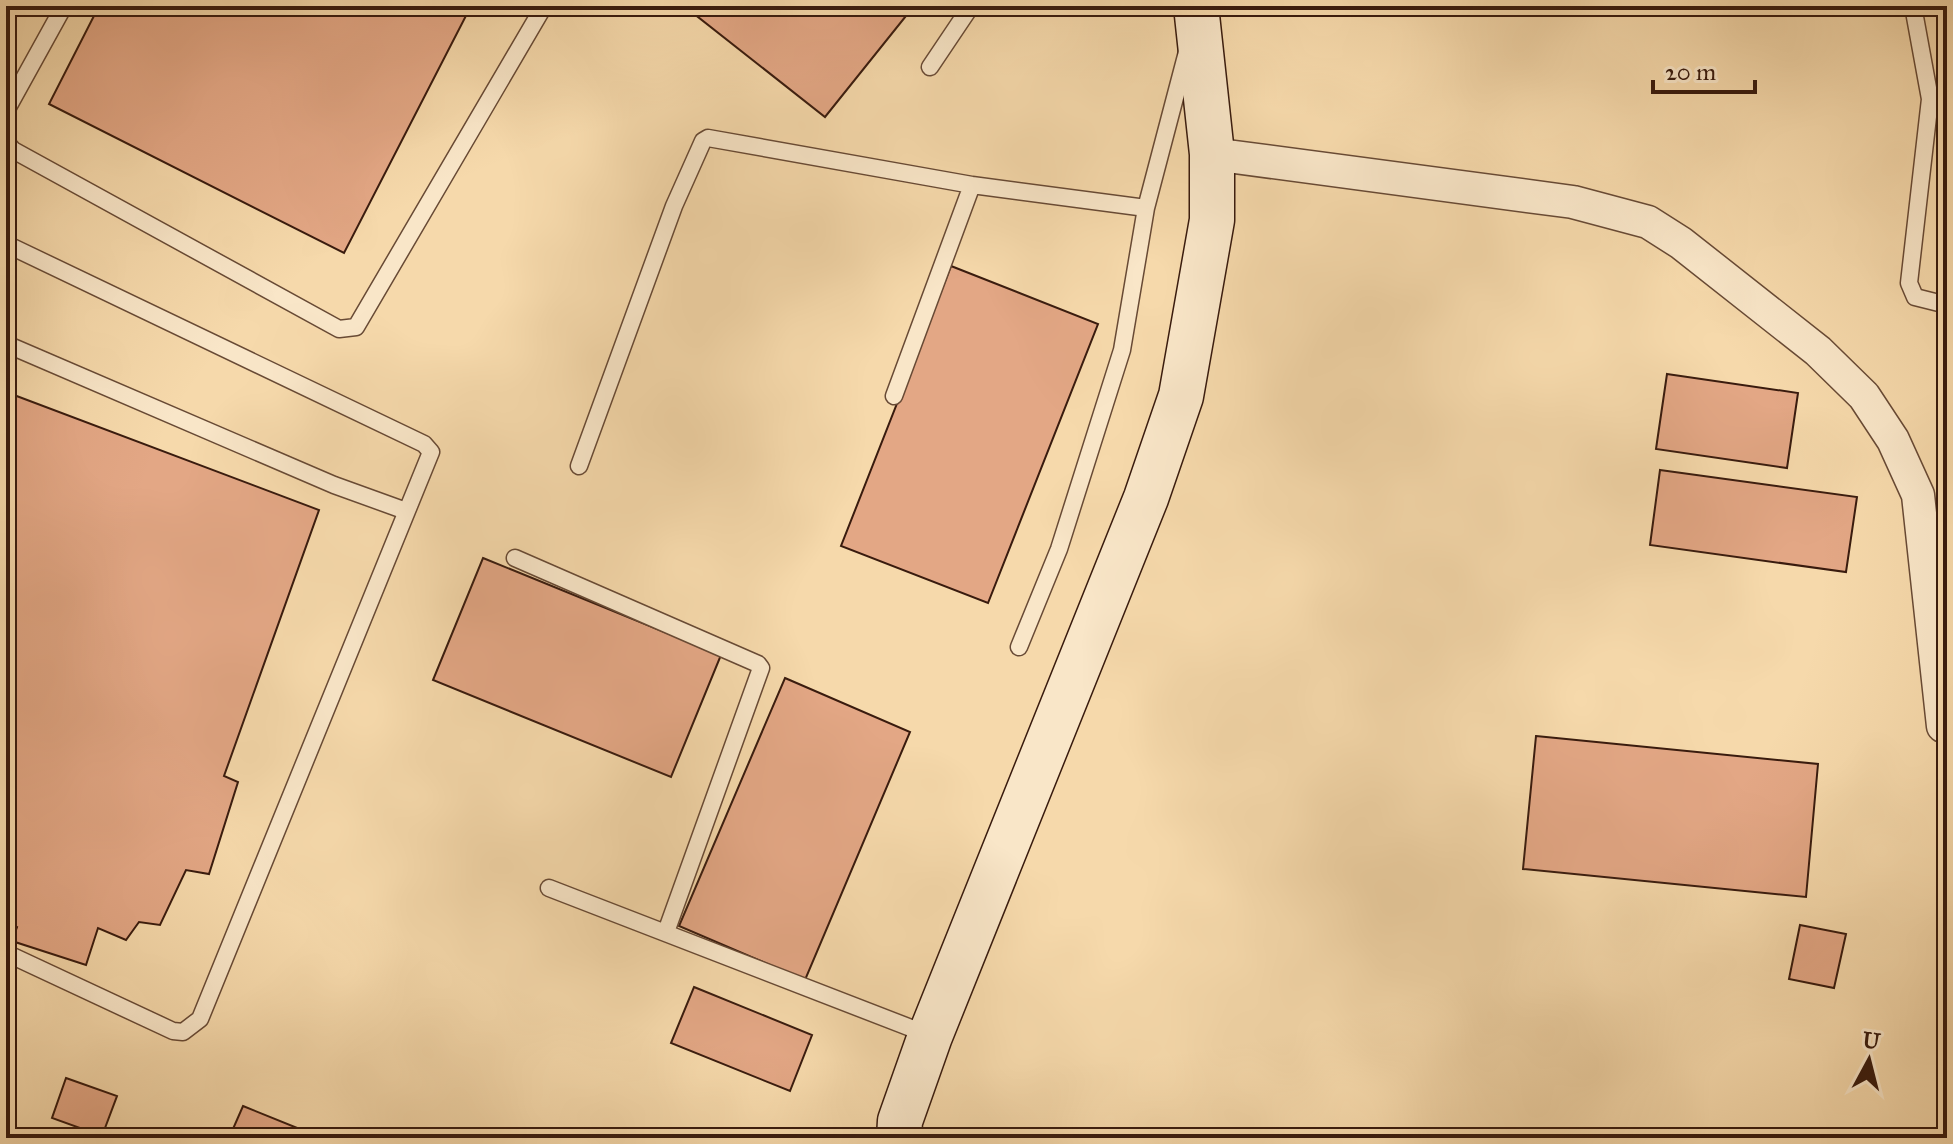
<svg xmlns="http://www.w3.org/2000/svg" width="1953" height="1144" font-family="'IM FELL Great Primer',serif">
<rect width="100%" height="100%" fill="#f6d9ab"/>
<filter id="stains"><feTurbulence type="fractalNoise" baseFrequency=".0025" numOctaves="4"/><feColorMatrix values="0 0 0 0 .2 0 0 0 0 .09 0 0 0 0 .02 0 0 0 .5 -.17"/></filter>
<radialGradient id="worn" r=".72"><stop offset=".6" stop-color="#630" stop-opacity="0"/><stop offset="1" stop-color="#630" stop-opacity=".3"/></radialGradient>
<path fill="#e3a785" stroke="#391b0e" stroke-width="2" d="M99,6H471L344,253L49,104Z
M699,6H914L825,117L693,13Z
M951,266L1098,324L988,603L841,546Z
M1667,374L1798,393L1787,468L1656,449Z
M6,392L319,510L224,776L238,782L209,874L186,870L160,925L139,922L126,940L98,928L86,965L12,941L17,927L6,923Z
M1660,470L1857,497L1846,572L1650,545Z
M483,558L721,655L671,777L433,680Z
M785,678L910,732L805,980L679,926Z
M1536,736L1818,764L1806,897L1523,869Z
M1800,925L1846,934L1834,988L1789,979Z
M694,987L812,1035L790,1091L671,1043Z
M66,1078L117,1096L102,1136L52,1118Z
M243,1106L322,1138H229Z"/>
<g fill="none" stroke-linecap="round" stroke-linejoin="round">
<g stroke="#684a35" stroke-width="19">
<path id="lane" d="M1913,6L1930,99L1947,101
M930,67L971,6
M1930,99L1909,283L1915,297L1947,305
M6,111L64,6
M6,142L13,150L339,329L356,327L544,6
M6,244L424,444L431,452L200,1019L183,1032L173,1031L6,953
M6,344L334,485L406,511
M894,396L972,185
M579,466L674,206L703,141L708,138L972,185L1146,208L1187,52
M515,558L758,664L761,668L666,932
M1019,647L1059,549L1122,350L1146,208
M549,888L929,1035"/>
</g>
<g stroke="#684a35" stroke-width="35">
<path id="street" d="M1212,154L1573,202L1648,222L1681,243L1818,351L1864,396L1893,440L1918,495L1943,726"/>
</g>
<g stroke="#391b0e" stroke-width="47">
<path id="secondary" d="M899,1138L900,1121L930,1036L1146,498L1181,396L1212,220V154L1196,6"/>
</g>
<use href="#lane" stroke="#f9e6c8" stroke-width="16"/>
<use href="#street" stroke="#f9e6c8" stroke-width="32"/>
<use href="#secondary" stroke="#f9e6c8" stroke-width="44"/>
</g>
<rect width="1953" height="1144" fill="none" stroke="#f6d9ab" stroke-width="32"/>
<rect x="8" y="8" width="1937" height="1128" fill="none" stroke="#391b0e" stroke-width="4"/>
<rect x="16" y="16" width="1921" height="1112" fill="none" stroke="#391b0e" stroke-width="2"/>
<g transform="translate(1869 1060) rotate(7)" stroke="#f9e6c8" stroke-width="6" paint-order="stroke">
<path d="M0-6L14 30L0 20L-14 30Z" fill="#391b0e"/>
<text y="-12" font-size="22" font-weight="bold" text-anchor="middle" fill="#391b0e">U</text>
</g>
<path d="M1653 80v12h102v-12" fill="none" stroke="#391b0e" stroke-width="4"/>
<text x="1665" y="80" font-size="24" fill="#391b0e" stroke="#f9e6c8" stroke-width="6" paint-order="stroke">20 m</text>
<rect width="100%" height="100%" filter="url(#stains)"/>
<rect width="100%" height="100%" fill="url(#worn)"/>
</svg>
